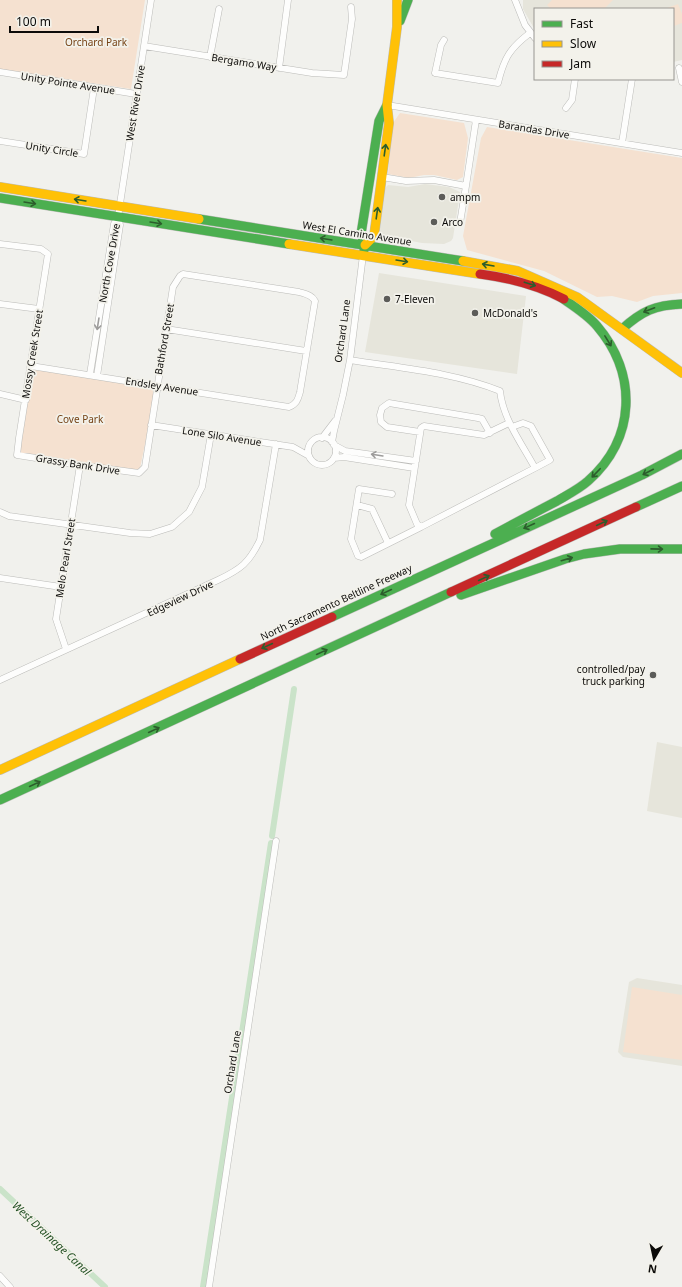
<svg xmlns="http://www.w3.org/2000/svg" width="682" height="1287" font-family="'Noto Sans',sans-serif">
<rect width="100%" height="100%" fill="#f1f1ed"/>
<path fill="#e6e5db" d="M523,0H682V60L673,62V9H535V30L523,9Z
M425,184L449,187L460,192L453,238L451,241L444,244L422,243L380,235L378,217L384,189L388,185L408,187Z
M379,273L526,296L517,374L365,352Z
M657,742L682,747V818L647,811Z
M637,978L682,985V1066L623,1057L618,1052L629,982Z"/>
<path fill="#f5e1d0" d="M0,0H145L131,89L0,69Z
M552,0H613L604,9H551L547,5Z
M678,4L682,14V23L674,26L673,22V9L667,8Z
M400,113L464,123L468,138L463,177L457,180L434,175H424L409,178L388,174L393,123Z
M487,127L682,158V293L653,296L637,302L612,296L597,297L544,271L467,250L463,236L481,138Z
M31,366L157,386L139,473L17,455Z
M632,987L682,995V1060L623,1052Z"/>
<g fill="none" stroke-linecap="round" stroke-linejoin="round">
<path stroke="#cae3c9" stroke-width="6" d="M272,836L294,689
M0,1189L105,1287
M203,1287L271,843"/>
<g stroke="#bbbbb8" stroke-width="7">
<path id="street" d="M515,0L525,25L535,38
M444,40L441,45L435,73L498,83C504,58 510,48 530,33
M144,46L312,73L344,75L352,19L351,7
M210,57L219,9
M279,68L288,0
M679,68L682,82
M0,72L136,94
M387,105L682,153
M566,108L572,100L575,79
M0,141L84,154L94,88
M622,143L632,79
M382,177L406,181L434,180L466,186L460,223
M466,186L476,120
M0,244L41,249L48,254L19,438L17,455L80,465L139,473L145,467L173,287L180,276L183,274L299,292C305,294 312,295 315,301L300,392C298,399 297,404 289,407L31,366
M0,304L39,309
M166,329L306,351
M350,360C399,368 453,372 500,391C503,419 522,444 535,468L421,527L417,524L409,505L421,428L424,426L484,435L509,423
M90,374L114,224L118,217L151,0
M97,376L120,225L118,217
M0,394L26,400
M151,425L293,447L309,456
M512,427L523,423L531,426L550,460L535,468
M420,432L387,427L381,422L380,415L382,408L389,403L478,418L482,419L490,433
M308 451a14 14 0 1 1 28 0a14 14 0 1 1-28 0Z
M322,438L335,421
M332,442L334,431L343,395L350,360L363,255
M334,445L345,451L416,461
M334,458L344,457L414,468
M392,494L359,489L351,539L358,556L361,557L421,527
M357,505L372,509L388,543
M0,512L9,516L130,533L150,534L172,527L189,512L202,487L211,434
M0,578L61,587
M66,649L56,619L80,465
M0,680L218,580C241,569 249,563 260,540L276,444
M0,1276L10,1287
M209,1287L276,841"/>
</g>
<g stroke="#bbbbb8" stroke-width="10">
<path id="fast" d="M400,21L408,0
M0,198L289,244
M199,219L463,261
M364,250L365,245L361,234L379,121L387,105
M622,329C642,311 655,305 682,304
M636,507L682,486
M495,534C515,523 536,512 557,501C567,495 579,489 588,481C636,439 638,374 597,326C587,314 572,305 559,296
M461,595L565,559L584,554L620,549H682
M332,617L642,475L682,454
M0,800L451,592"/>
</g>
<g stroke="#bbbbb8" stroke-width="10">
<path id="slow" d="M0,187L199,219
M289,244L480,274
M365,245L374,236L389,123L387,105L397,27V0
M463,261L518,271L577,297L682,373
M0,770L240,659"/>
</g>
<g stroke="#bbbbb8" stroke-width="10">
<path id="jam" d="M480,274C510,278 537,285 564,299
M451,592L636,507
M240,659L332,617"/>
</g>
<use href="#street" stroke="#fdfdfc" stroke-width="6"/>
<use href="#fast" stroke="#4caf50" stroke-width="9"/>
<use href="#slow" stroke="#ffc107" stroke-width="9"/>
<use href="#jam" stroke="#c62828" stroke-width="9"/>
</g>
<defs><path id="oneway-shaft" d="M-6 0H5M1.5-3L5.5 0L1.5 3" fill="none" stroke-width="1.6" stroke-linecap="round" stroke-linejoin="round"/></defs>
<g stroke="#2c5d2c">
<use href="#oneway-shaft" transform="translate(385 150) rotate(-82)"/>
<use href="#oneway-shaft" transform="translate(80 200) rotate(-171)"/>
<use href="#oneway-shaft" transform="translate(30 203) rotate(9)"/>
<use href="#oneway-shaft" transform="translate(377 213) rotate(-82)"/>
<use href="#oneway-shaft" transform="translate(156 223) rotate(9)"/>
<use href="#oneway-shaft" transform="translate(326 239) rotate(-171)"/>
<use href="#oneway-shaft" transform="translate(402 261) rotate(9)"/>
<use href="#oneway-shaft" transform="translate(488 265) rotate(-170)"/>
<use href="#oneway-shaft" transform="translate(530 284) rotate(18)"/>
<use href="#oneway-shaft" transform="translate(649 310) rotate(159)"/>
<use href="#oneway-shaft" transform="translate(608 341) rotate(58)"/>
<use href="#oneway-shaft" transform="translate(648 472) rotate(153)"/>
<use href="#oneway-shaft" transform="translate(596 473) rotate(134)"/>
<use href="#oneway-shaft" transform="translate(602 523) rotate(-25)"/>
<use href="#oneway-shaft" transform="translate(529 526) rotate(155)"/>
<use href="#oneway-shaft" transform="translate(657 549) rotate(1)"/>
<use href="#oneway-shaft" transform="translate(567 559) rotate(-16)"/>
<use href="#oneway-shaft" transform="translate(484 578) rotate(-25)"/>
<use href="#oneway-shaft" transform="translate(386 592) rotate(155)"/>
<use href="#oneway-shaft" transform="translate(267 646) rotate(155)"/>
<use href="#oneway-shaft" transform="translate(322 652) rotate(-25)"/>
<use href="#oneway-shaft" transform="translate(154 730) rotate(-25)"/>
<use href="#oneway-shaft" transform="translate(35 784) rotate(-25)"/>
</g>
<g stroke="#9d9c9b">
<use href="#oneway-shaft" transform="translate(98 324) rotate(99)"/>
<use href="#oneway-shaft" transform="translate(377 455) rotate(-171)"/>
</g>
<g fill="#5c5c59" stroke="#f3f2eb" stroke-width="1.5">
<circle cx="442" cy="197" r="4"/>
<circle cx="434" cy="222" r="4"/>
<circle cx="387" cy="299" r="4"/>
<circle cx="475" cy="313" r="4"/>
<circle cx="653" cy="675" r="4"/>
</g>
<g text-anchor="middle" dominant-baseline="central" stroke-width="3.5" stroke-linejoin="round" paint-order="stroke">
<g font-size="10" fill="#764316" stroke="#f3f2eb">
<text x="96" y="42">Orchard Park</text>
<text x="80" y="419">Cove Park</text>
</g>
<g font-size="10" fill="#0c0b09" stroke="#f3f2eb">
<text transform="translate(244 62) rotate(9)">Bergamo Way</text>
<text transform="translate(68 83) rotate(9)">Unity Pointe Avenue</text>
<text transform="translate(135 103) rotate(-81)">West River Drive</text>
<text transform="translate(534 129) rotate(9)">Barandas Drive</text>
<text transform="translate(52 149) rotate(9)">Unity Circle</text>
<text transform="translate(357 233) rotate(9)">West El Camino Avenue</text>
<text transform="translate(109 263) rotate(-80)">North Cove Drive</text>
<text transform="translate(342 331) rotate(-82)">Orchard Lane</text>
<text transform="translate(164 339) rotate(-80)">Bathford Street</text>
<text transform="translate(32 354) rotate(-81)">Mossy Creek Street</text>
<text transform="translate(162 386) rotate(9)">Endsley Avenue</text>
<text transform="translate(222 436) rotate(9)">Lone Silo Avenue</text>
<text transform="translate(78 464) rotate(9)">Grassy Bank Drive</text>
<text transform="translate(65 558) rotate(-81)">Melo Pearl Street</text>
<text transform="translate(180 598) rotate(-25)">Edgeview Drive</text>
<text transform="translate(336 602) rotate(-25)">North Sacramento Beltline Freeway</text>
<text transform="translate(232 1062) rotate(-81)">Orchard Lane</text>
</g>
<g font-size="10" fill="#0c0b09" stroke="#f3f2eb" text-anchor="start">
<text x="450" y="197">ampm</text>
<text x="442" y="222">Arco</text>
<text x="395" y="299">7-Eleven</text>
<text x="483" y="313">McDonald's</text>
<text x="645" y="669" text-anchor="end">controlled/pay<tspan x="645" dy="12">truck parking</tspan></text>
</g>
<g font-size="11" font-style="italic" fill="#1e4d1f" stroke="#f3f2eb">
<text transform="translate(52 1238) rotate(43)">West Drainage Canal</text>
</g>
</g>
<rect x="534" y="8" width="140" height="72" fill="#f3f2eb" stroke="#979691"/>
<rect x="542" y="21" width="20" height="6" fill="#4caf50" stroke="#979691"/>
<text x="570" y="28" font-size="12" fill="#0c0b09">Fast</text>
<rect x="542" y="41" width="20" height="6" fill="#ffc107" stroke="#979691"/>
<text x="570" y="48" font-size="12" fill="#0c0b09">Slow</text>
<rect x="542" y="61" width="20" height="6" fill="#c62828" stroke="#979691"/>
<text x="570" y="68" font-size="12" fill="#0c0b09">Jam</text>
<g transform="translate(654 1259) rotate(189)" stroke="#f3f2eb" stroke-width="3" paint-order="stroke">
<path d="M0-3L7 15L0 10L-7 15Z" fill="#0c0b09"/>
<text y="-6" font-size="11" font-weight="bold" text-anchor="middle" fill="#0c0b09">N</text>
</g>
<path d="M10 26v6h88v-6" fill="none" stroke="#0c0b09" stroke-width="2"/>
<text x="16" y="26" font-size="12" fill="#0c0b09" stroke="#f3f2eb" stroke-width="3" paint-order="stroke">100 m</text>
</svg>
